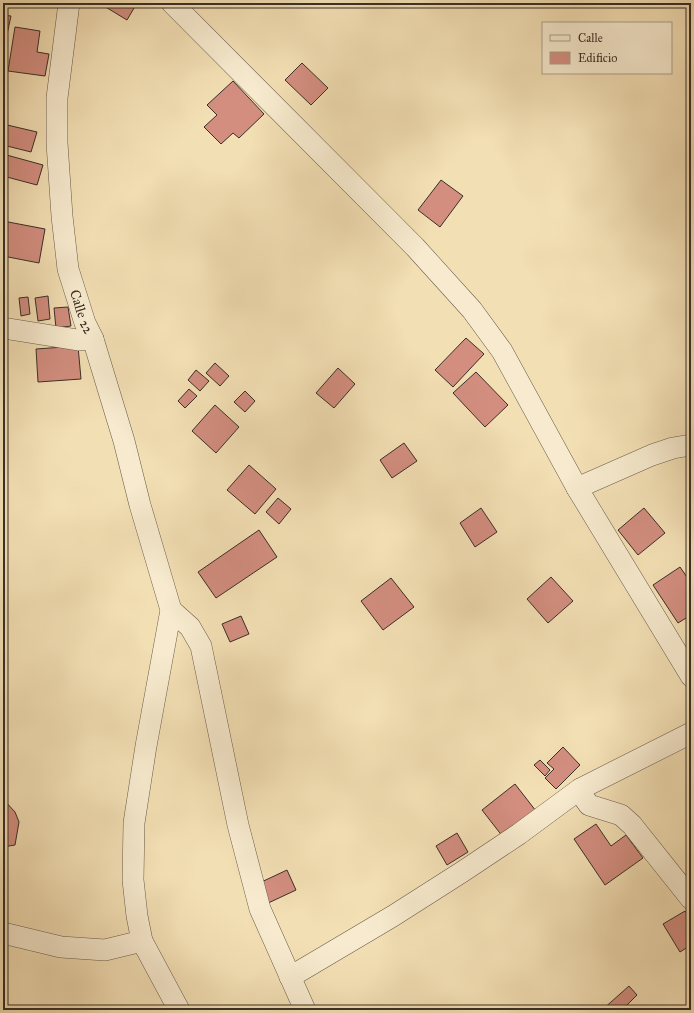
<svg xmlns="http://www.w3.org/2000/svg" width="694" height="1013" font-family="'IM FELL Great Primer',serif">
<rect width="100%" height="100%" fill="#f3dfb4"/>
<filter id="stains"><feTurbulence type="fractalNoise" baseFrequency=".005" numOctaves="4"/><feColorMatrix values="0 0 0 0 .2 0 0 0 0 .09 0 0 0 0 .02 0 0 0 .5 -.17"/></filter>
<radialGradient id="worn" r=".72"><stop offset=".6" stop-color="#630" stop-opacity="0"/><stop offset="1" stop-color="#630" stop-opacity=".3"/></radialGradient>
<path fill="#d38e80" stroke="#392f26" d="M99,3H137L127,20Z
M3,15L11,16L5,44L3,43Z
M15,27L40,31L37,52L49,54L45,76L8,71Z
M302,63L328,88L311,105L285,80Z
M233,81L264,114L239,138L233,133L221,144L204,127L217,115L207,105Z
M3,124L37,132L31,152L3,145Z
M3,154L43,165L37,185L3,176Z
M441,180L463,196L440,227L418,210Z
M3,221L45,229L39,263L3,256Z
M48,296L50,319L38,321L35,298Z
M28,297L30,314L21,316L19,298Z
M68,307L71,326L56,328L54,308Z
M466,338L484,354L453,387L435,370Z
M78,346L81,379L38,382L36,349Z
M215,363L229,376L220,386L206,373Z
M338,368L355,384L334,408L316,393Z
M196,370L209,381L200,391L188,380Z
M476,372L508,405L485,427L453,393Z
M189,389L197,396L185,408L178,401Z
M245,391L255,401L245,412L234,402Z
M215,405L239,427L216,453L192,431Z
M404,443L417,461L392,478L380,460Z
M249,465L276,489L255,514L227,490Z
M278,498L291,509L279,524L266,512Z
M481,508L497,532L475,547L460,523Z
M644,508L665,533L638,555L618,530Z
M259,530L277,557L216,598L198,572Z
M680,567L691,583V615L678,623L653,585Z
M551,577L573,601L548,623L527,599Z
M391,578L414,607L383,630L361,601Z
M241,616L249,634L230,642L222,624Z
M563,747L580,765L556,789L545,778L554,769L547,763Z
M540,760L550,770L545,776L534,765Z
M515,784L536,811L503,837L482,810Z
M3,799L15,812L19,822L15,845L3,847Z
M596,824L611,846L626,835L643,858L605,885L574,839Z
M457,833L468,852L447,865L436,846Z
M287,870L296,890L264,905L255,885Z
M685,911L691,920V945L680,952L663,924Z
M629,986L637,995L622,1010H602Z"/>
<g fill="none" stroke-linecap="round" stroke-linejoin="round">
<g stroke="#685b4a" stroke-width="22">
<g id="minor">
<path id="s1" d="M69,3L57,98V143L62,216L68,269L85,323L93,339L124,441L140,505L171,610L146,746L134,823L133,880L137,916L142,941L179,1010"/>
<path d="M172,3L415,247L472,310L502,351L577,488L691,676"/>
<path d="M3,328L78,340L93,339"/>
<path d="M577,488L652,455L673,448L691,445"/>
<path d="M171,610L190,627L201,646L238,825L260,909L305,1010"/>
<path d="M580,789L584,798L589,805L621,815L632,825L691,899"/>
<path d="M3,933L61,947L105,950L142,941"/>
<path d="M290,977L393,916L462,872L519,834L580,789L691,733"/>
</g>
</g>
<use href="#minor" stroke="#f7eace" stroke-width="21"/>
</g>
<g text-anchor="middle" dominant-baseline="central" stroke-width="4" stroke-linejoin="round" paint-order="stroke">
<g font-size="14" fill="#392f26" stroke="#f7eace">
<text stroke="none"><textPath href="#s1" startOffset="312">Calle 22</textPath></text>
</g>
</g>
<rect width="694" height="1013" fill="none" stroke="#f3dfb4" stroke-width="16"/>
<rect x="4" y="4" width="686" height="1005" fill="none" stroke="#392f26" stroke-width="2"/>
<rect x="8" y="8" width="678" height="997" fill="none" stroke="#392f26"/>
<rect x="542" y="22" width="130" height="52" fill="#f7eace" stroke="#ab9f8b"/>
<rect x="550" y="35" width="20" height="6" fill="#f7eace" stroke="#ab9f8b"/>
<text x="578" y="42" font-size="12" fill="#392f26">Calle</text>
<rect x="550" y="52" width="20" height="12" fill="#d38e80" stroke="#ab9f8b"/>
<text x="578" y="62" font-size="12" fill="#392f26">Edificio</text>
<rect width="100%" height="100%" filter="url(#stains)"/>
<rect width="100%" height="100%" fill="url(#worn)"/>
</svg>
